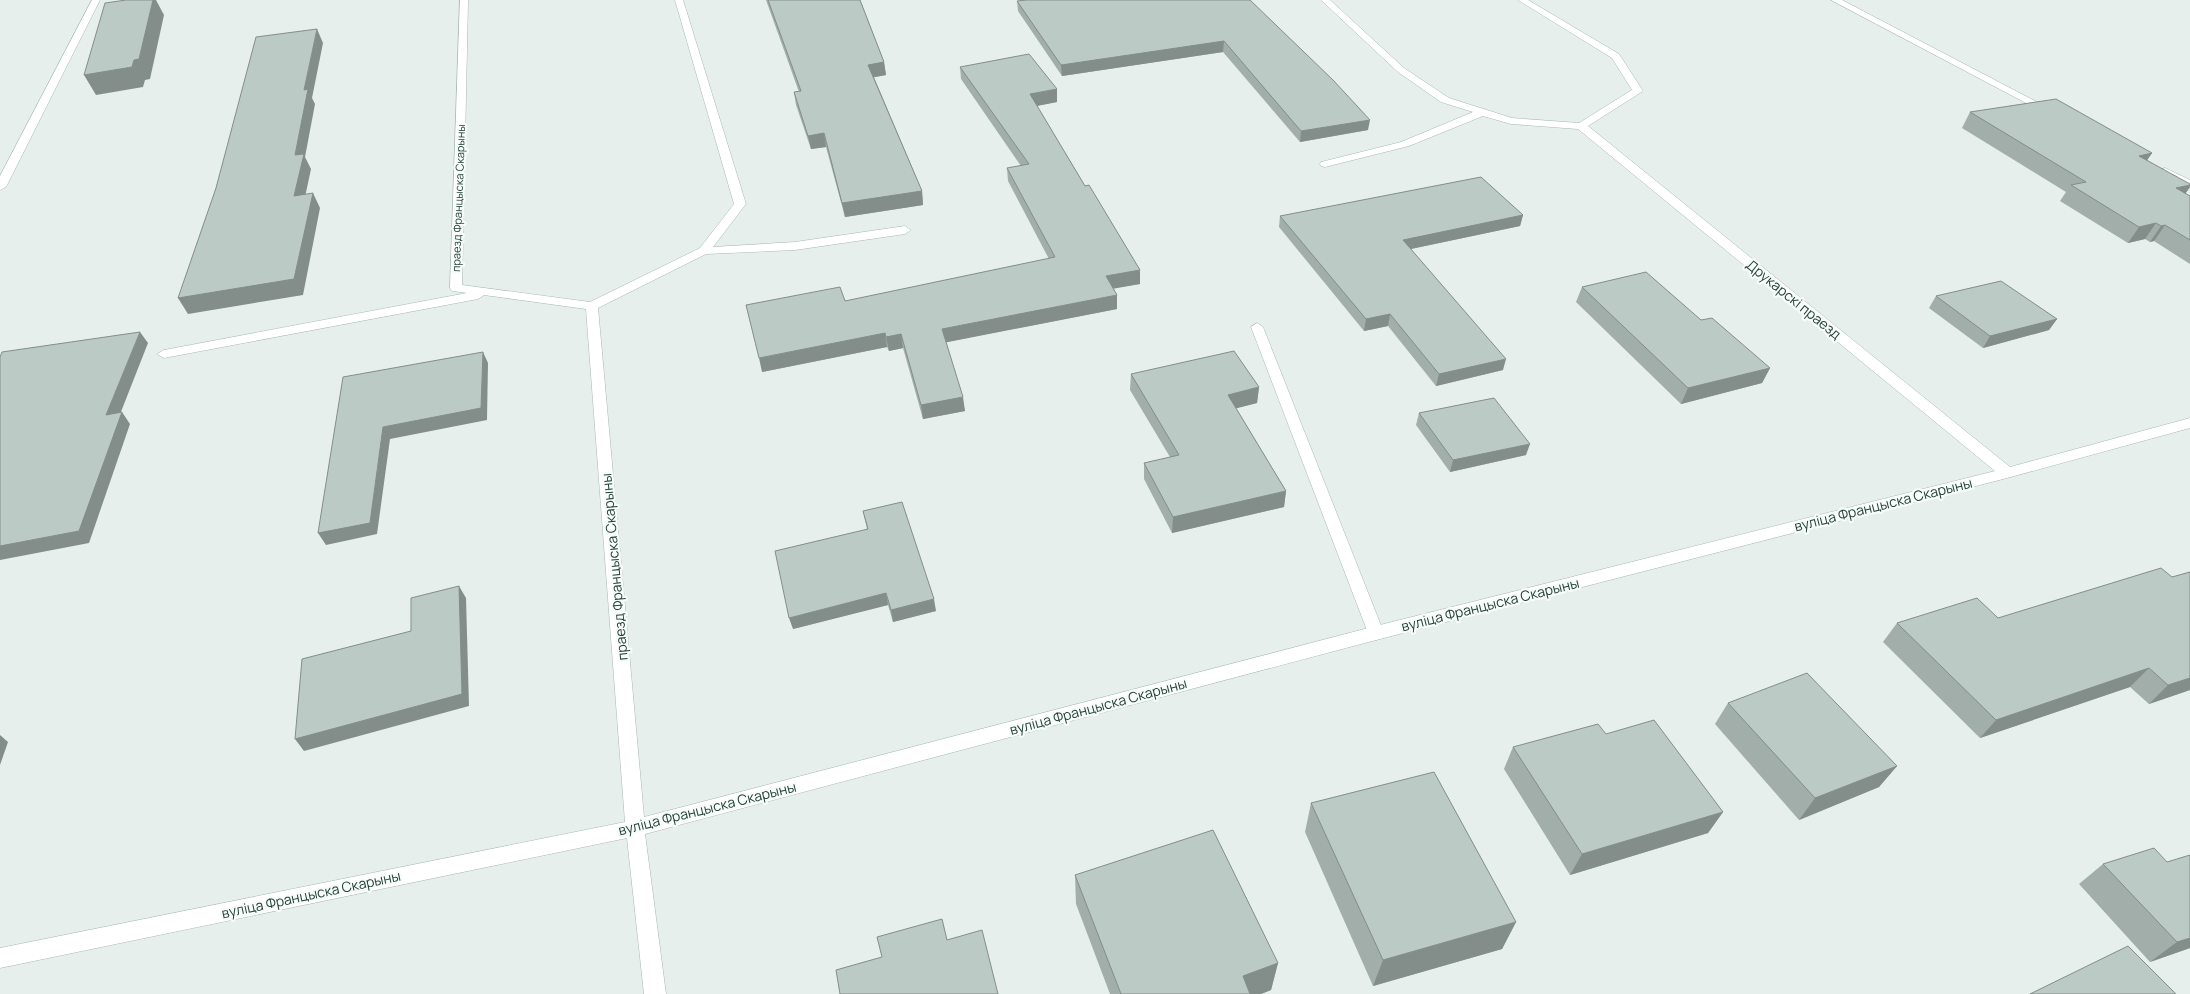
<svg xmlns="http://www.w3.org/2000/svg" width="2190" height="994" font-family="Manrope,sans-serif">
<rect width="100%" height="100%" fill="#e6efeb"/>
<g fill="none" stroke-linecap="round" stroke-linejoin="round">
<g stroke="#a8b8b2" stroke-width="1">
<path id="lane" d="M1831,0H1842L2056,112L2051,115L2047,114Z
M2165,168L2190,180V187L2161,173L2159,171Z
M1257,323L1263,327L1384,633L1382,638L1376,640L1370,638L1368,633L1251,327Z"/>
</g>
<g stroke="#a8b8b2" stroke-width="1">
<path id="street" d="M92,0H100L6,187L0,190V176Z
M460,0H468L462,285L590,302L700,248L734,204L675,0H683L746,204L713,247L795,242L905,226L911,230L905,234L795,250L706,254L598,308L644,817L1376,626L1995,471L1578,129L1511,124L1483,116L1409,146L1325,167L1321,166L1320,164L1321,162L1401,142L1473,112L1441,102L1398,72L1321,0H1330L1404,68L1449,98L1512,118L1579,123L1632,90L1612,58L1518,0H1528L1619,54L1643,91L1588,126L2010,467L2190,418V428L2007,478L1376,640L645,834L666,994H644L627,838L0,968V948L625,822L586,309L484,295L478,299L164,358L157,354L164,350L467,293L452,291L450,288Z"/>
</g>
<use href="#lane" fill="#fff" fill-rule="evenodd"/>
<use href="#street" fill="#fff" fill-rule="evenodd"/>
</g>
<path fill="#a1aea9" d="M766,0H860L884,62L886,75L874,77L922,191L923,205L845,217L826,147L811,149L796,105L794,92H799Z
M1250,0L1368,130L1300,142L1223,52L1062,76L1018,11L1017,1Z
M960,67L1057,102L1037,106L1085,186L1140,270V284L1114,288L1117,309L946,342L965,411L923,419L903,348L889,351L887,347L762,372L845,301L1049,259L1008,181L1007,168L1021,166L961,79Z
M1970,112L2152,153L2147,160L2190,187L2185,194L2190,196V264L2154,241L2150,242L2145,239L2128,243L2060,201L2066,192L1962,128Z
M1523,215L1520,226L1411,249L1503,370L1436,386L1388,326L1364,331L1279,227L1280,216Z
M1582,287L1701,320L1770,368L1762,383L1681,404L1576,302Z
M1936,296L2057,319L2049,330L1983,348L1929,308Z
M1131,374L1259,387L1257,403L1236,408L1286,491L1284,507L1172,533L1144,479V463L1170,457L1130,390Z
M1419,413L1526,455L1450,472L1416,425Z
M863,511L936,611L893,622L888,605L793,629L867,529Z
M2190,572V690L2149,704L2130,687L1980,738L1883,642L1897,623L1998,618L2172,577Z
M1728,703L1897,766L1879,787L1799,820L1715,724Z
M1606,734L1723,812L1708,833L1570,875L1504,769L1513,747Z
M1311,803L1516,922L1502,949L1373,986L1305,832Z
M2103,864L2190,948L2150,962L2079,884Z
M1075,875L1278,963L1271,990L1261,994H1110L1076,904Z"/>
<path fill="#838d89" d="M153,0H156L164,15L150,79L145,80L143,87L96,95L84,75L134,60Z
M317,29L323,43L312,98L315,104L305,157L311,169L302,211L294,196L295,155L304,90Z
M1224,41L1223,52L1062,76L1061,65Z
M884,62L886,75L870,78L868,65Z
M1057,89V102L1031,107L1030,94Z
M1370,120L1368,130L1300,142L1301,131Z
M824,133L826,147L811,149L808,136Z
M2152,153L2141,169L2139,156Z
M2190,185V187L2180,201L2176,188Z
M922,191L923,205L845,217L842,203Z
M313,193L320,208L303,295L188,314L178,298Z
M1523,215L1520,226L1401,251L1403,240Z
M2156,223L2145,239L2128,243L2139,227Z
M2165,225L2154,241L2150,242L2161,226Z
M1140,270V284L1106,290V276Z
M1117,295V309L943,343L942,329Z
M1390,314L1388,326L1364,331L1366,319Z
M2057,319L2049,330L1983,348L1990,336Z
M140,332L148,343L115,427L106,415Z
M885,333L887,347L762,372L759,358Z
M901,334L903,348L889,351L886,337Z
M483,352L488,363L487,420L390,439L377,534L326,545L318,533L383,427Z
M1506,359L1503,370L1436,386L1439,374Z
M1770,368L1762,383L1681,404L1688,388Z
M1259,387L1257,403L1226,411L1228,395Z
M963,397L965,411L923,419L921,405Z
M122,412L130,424L89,543L0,560V546Z
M1530,444L1526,455L1450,472L1453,460Z
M1286,491L1284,507L1172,533L1173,517Z
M459,586L466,598L469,706L304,751L295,739Z
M886,593L888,605L793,629L789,618Z
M934,599L936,611L893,622L891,610Z
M2149,668L2130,687L1980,738L1996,720Z
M2190,678V690L2149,704L2168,685Z
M0,735L8,742L0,765Z
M1897,766L1879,787L1799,820L1815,798Z
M1723,812L1708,833L1570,875L1582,854Z
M1516,922L1502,949L1373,986L1383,960Z
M2190,938V948L2150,962L2177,942Z
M1278,963L1271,990L1261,994H1239L1243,976Z"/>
<path fill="#bbcac4" stroke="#838d89" d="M126,0H153L139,59L134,60L132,67L84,75L105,3Z
M768,0H860L884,62L868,65L922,191L842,203L824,133L808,136L794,92L801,91Z
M1027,0H1250L1333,80L1370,120L1301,131L1224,41L1061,65L1017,1Z
M317,29L304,90L308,89L295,155L304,154L294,196L313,193L294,279L178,298L216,188L256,37Z
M1029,54L1057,89L1030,94L1085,186L1089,185L1140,270L1106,276L1117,295L942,329L963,397L921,405L901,334L886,337L885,333L759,358L746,305L840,287L845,301L1055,257L1007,168L1029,164L960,67Z
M2056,99L2152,153L2139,156L2190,184V185L2176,188L2190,196V240L2165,225L2161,226L2156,223L2139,227L2071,185L2086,182L1970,112Z
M1481,177L1523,215L1403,240L1506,359L1439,374L1390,314L1366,319L1280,216Z
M1646,272L1701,320L1712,318L1770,368L1688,388L1582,287Z
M2001,281L2057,319L1990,336L1936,296Z
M140,332L106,415L122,412L79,531L0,546V357L2,352Z
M1234,351L1259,387L1228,395L1286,491L1173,517L1144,463L1179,455L1131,374Z
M483,352L481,408L383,427L370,523L318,533L343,377Z
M1494,398L1530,444L1453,460L1419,413Z
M902,502L934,599L891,610L886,593L789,618L775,551L868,529L863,511Z
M2161,568L2172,577L2190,572V678L2168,685L2149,668L1996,720L1897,623L1977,598L1998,618Z
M459,586L462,694L295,739L302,659L411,631V598Z
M1807,673L1897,766L1815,798L1728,703Z
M1654,720L1723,812L1582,854L1513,747L1598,724L1606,734Z
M1434,772L1516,922L1383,960L1311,803Z
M1213,830L1278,963L1243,976L1250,994H1121L1075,875Z
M2154,848L2167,862L2190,855V938L2177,942L2103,864Z
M942,919L947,940L982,930L998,994H840L836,970L882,957L877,937Z
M2128,946L2176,994H2030Z"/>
<g text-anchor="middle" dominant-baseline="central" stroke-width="4.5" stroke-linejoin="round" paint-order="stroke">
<g font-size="11" fill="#24423a" stroke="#f7fbf9">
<text transform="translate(458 198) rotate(-88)">праезд Францыска Скарыны</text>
</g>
<g font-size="14" fill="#24423a" stroke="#f7fbf9">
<text transform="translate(1794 299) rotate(39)">Друкарскі праезд</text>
<text transform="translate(1883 504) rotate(-14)">вуліца Францыска Скарыны</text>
<text transform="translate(614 567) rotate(-95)">праезд Францыска Скарыны</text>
<text transform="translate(1490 604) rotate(-14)">вуліца Францыска Скарыны</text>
<text transform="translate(1098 706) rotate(-15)">вуліца Францыска Скарыны</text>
<text transform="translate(707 808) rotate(-14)">вуліца Францыска Скарыны</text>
<text transform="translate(311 894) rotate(-12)">вуліца Францыска Скарыны</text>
</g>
</g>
</svg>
